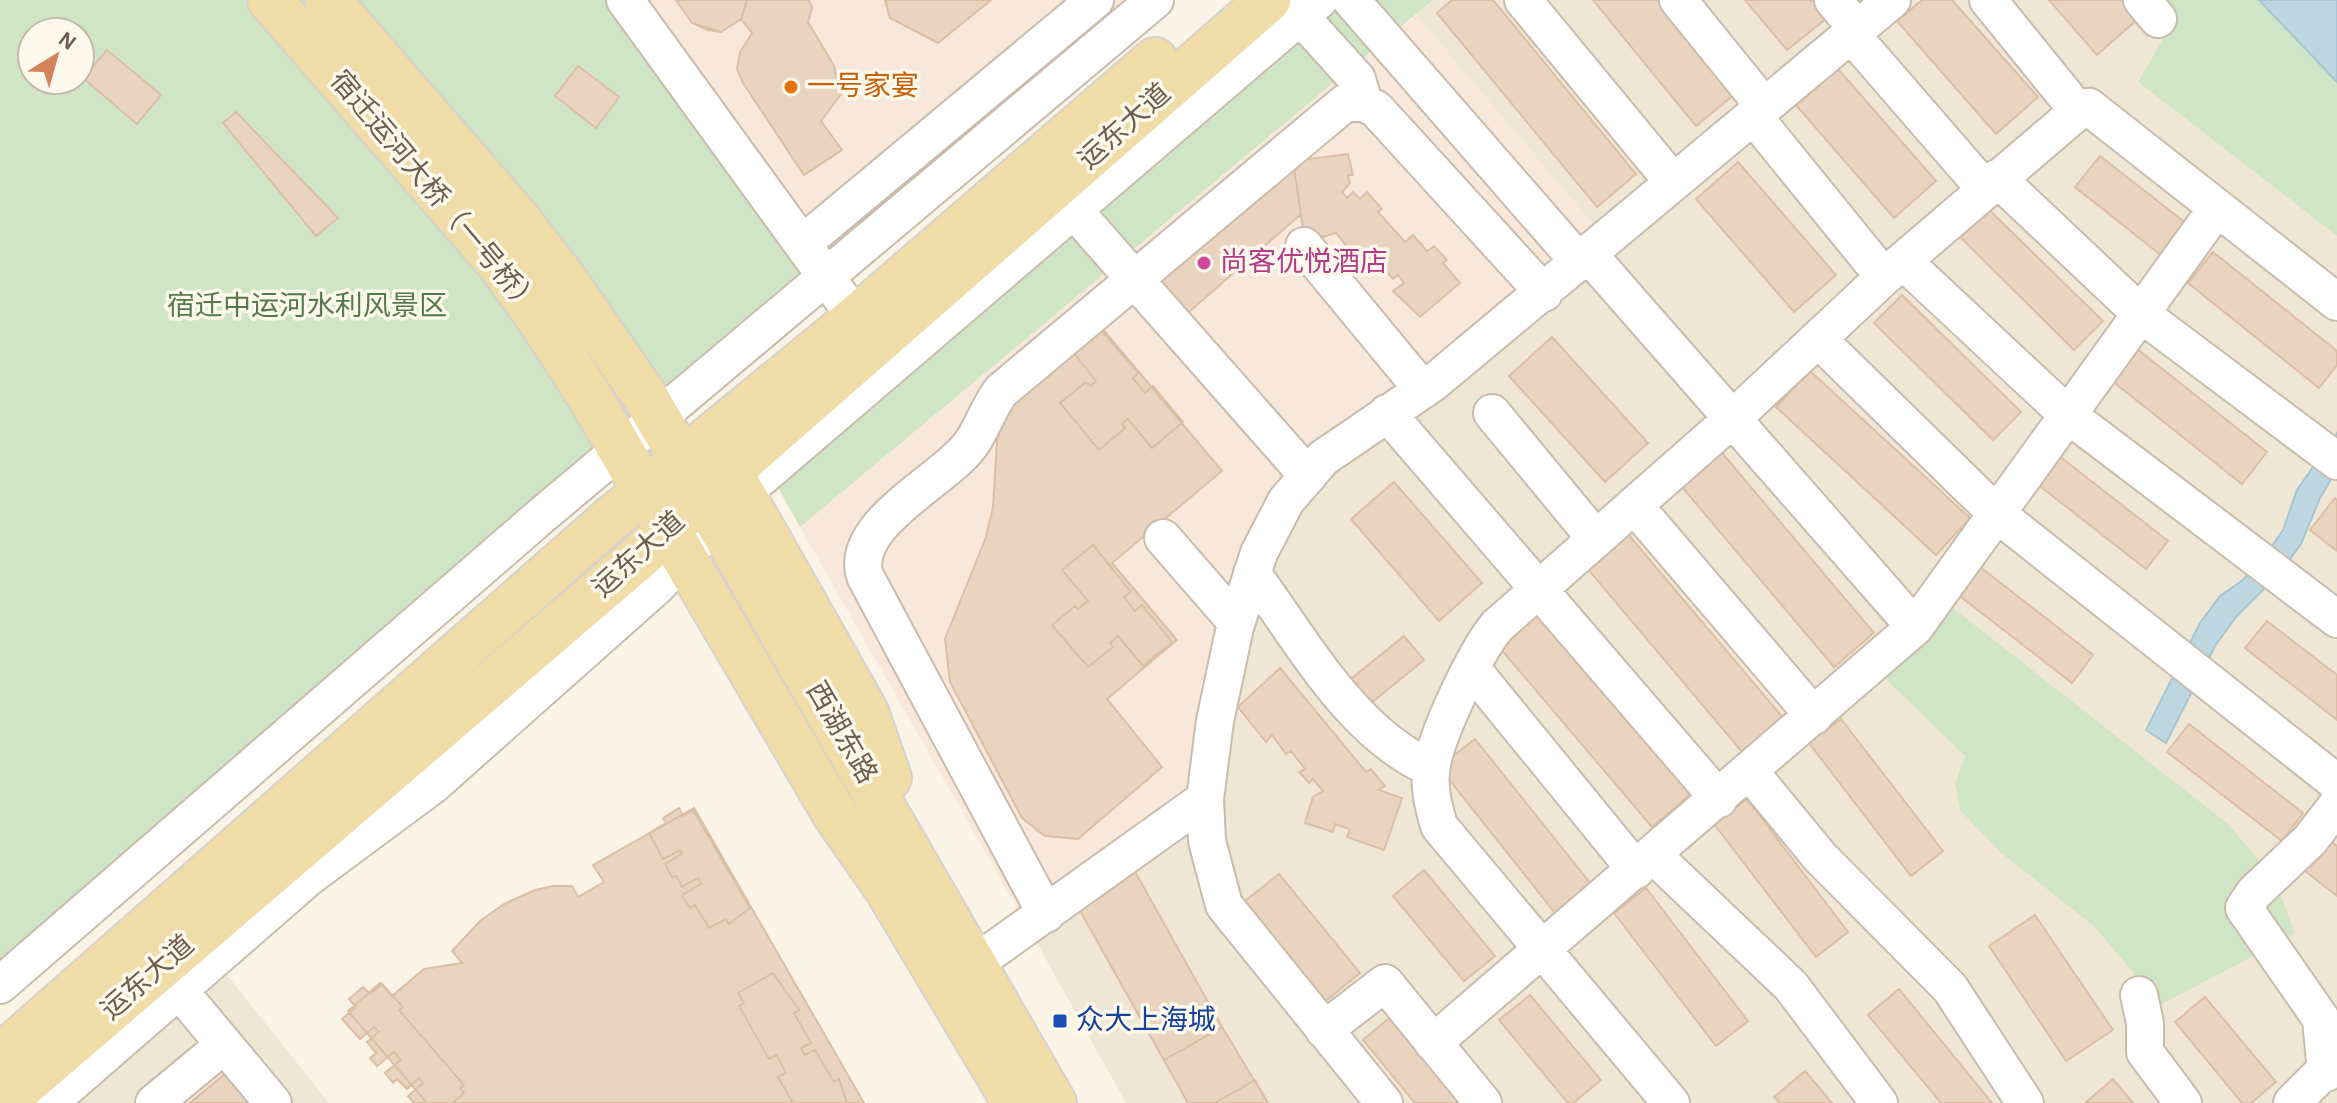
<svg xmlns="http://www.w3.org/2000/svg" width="2337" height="1103" font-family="'Alegreya Sans','Noto Sans SC',sans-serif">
<rect width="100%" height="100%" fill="#f9f4e6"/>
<path fill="#f0e6d5" d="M1433,0H2166L2177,14L2138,82L2337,236V1103H1126L1028,927L1244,554L1598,230L1416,15Z
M227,975L329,1103H76Z"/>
<path fill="#f8e7db" d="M607,0H1130L809,278Z
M1416,15L1598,230L1280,489L1190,838L1028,927L800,527Z"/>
<path fill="#cfe5c6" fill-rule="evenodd" d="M0,0H607L809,278L0,977ZM32,32H80V80H32Z
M1331,0H1433L800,527L771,475Z
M2166,0H2337V236L2138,82L2177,14Z
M1953,608L2228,824L2275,879L2295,934L2160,1005L2095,927L2000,852L1960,810L1955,784L1965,756L1884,677Z"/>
<path fill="#bdd7e0" stroke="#a5c5d0" stroke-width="2" d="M2259,0H2337V82Z
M2337,433V469L2320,498L2301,544L2279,574L2236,617L2215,646L2166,743L2146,730L2200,623L2220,596L2243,580L2270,549L2283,530L2297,490Z"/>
<path fill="#e9d4bf" stroke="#dbbfa4" stroke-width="2" d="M676,0H809L812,8L808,22L834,66L841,94L821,121L842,150L804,175L743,83L737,69L740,52L752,33L741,19L721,32L708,30L692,23Z
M676,0H747L741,19L721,32L692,23Z
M885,0H991L938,43L890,18Z
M1452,0H1493L1636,174L1597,207L1437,13Z
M1593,0H1659L1736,93L1696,126Z
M1745,0H1812L1827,18L1787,50Z
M1922,0H1952L2038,97L1996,134L1897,21Z
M2049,0H2123L2139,18L2097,55Z
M107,50L161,95L137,124L83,78Z
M578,66L619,97L596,128L555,96Z
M1838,69L1936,181L1894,218L1796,105Z
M236,112L338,218L316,236L223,123Z
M1348,154L1353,175H1348L1350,183L1342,192L1347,198L1353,192L1360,199L1367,192L1382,209L1378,212L1405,242L1413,235L1427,251L1434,246L1447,260L1443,263L1460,283L1420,317L1393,291L1404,283L1398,275L1393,279L1384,269L1380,272L1371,260L1368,263L1359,252L1354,255L1336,233L1305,242L1293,161Z
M2100,156L2187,224L2162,256L2075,187Z
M1293,161L1301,214L1182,318L1151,282Z
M1738,162L1836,275L1794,312L1696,199Z
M1983,204L2103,321L2074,350L1955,232Z
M2213,252L2337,351V365L2319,388L2188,283Z
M1902,295L2021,412L1993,440L1874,323Z
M1101,327L1222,471L1112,563L1177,640L1107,699L1162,767L1078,839L1045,836L1022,818L950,682L945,639L986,537L993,507L998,426L1009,406Z
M1100,329L1138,373L1133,378L1145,393L1153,386L1183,422L1152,448L1128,419L1122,424L1125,428L1099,450L1060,403L1086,382L1090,386L1096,381L1073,352Z
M1552,337L1648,443L1605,482L1509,376Z
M2136,348L2267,452L2242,484L2111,380Z
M1810,371L1970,518L1936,555L1776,407Z
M1717,447L1874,633L1834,667L1677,481Z
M2054,452L2168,541L2146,569L2032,480Z
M1394,482L1482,583L1439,621L1351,519Z
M2335,498L2337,500V551L2310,530Z
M1627,533L1784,719L1743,753L1586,567Z
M1093,545L1131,592L1124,597L1135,611L1142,605L1172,642L1143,666L1118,636L1110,643L1113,647L1088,667L1052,625L1075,606L1078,609L1088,601L1062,570Z
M1979,566L2093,655L2072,683L1957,594Z
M1534,607L1692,793L1652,827L1494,641Z
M2267,621L2337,675V720L2245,648Z
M1404,636L1424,660L1371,703L1351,679Z
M1280,668L1366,772L1371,769L1385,786L1379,790L1402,798L1384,850L1347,837L1350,829L1335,824L1333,832L1305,823L1313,797L1323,791L1313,779L1309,783L1299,772L1305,769L1291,751L1286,754L1272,735L1266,742L1238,707Z
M1841,719L1943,851L1911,876L1809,743Z
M2189,724L2303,813L2282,841L2167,752Z
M1475,739L1595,889L1559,918L1439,767Z
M1747,799L1848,932L1816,957L1714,824Z
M679,808L683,816L693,810L750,908L729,924L726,919L709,928L695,905L690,908L682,895L701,884L698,878L682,887L676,876L672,877L665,864L682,854L680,850L663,859L649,833L666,823L663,818Z
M694,808L864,1103H427L348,1011L380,983L392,996L424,969L462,963L452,951L480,921L504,904L535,890L553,886H572L578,897L604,882L593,865Z
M2329,840L2337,846V896L2305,871Z
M1134,870L1222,1027L1268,1103H1188L1075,902Z
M1134,870L1222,1027L1164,1060L1075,902Z
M1424,870L1495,956L1464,981L1393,896Z
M1279,874L1360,973L1322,1004L1240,905Z
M1646,888L1748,1021L1716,1046L1614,913Z
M2035,915L2113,1030L2066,1061L1989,946Z
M773,973L799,1010L794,1013L811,1043L801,1048L805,1055L815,1050L834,1082L839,1079L847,1103H793L778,1077L786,1073L777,1055L769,1059L739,1006L744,1003L738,993Z
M382,984L403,1007L399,1010L464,1085L460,1088L464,1093L453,1103H414L408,1096L423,1083L419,1078L407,1089L397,1079L393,1083L385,1073L401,1060L394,1052L377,1066L370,1058L376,1053L367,1042L379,1032L374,1027L360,1039L342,1019L356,1007L349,999L363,987L370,994Z
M1899,989L1992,1103H1941L1868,1015Z
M1530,995L1601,1080L1573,1103H1568L1499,1020Z
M2205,997L2276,1082L2251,1103H2242L2175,1022Z
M1394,1014L1467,1103H1415L1363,1040Z
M231,1069L260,1103H190Z
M1805,1071L1832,1103H1780L1774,1097Z
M2113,1079L2133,1103H2085Z
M1255,1080L1268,1103H1215Z"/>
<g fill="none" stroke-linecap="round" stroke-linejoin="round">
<g stroke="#c9bcad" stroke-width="40">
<path id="minor" d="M625,0L856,318
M1351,0L1580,263
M1523,0L1673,182
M1678,0L1764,106L1759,123L1884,277
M1833,0L1857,29L1856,40L1985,189
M1988,0L2078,111
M2142,0L2158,19
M1300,16L1357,79L1364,103
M1997,178L2141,314L2337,461
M1056,190L1308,476
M802,244L1095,0
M1304,246L1423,390
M1589,255L1915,627
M1903,261L2068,415L2337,619
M1819,340L1997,514L2337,783
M1387,413L1719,799
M1492,413L1596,539
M1634,505L1814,716
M1163,538L1236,622
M1252,573C1302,641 1352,734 1431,768
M1472,669L1636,870
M1750,772L1820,857L1950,988L2025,1103
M1653,855L1791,986L1879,1103
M1046,914L865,576C849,526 940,482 967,449C982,432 987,409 1001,391L1345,103H1364L1376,109L1544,293
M974,964L1205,799
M0,985L541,516L1155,0
M178,989L273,1103
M2139,995L2145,1023V1052L2183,1103
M1324,1030L1385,983L1483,1103
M1433,1043L1915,627L2217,208
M2326,1073L2321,1019L2244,908L2254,893L2310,840L2337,805
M49,1103L309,877L433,785L657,586L742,494L1319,0
M154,1103L224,1045
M1384,1103L1224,905L1207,841L1205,799L1215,721L1235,627L1259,553L1286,501L1323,458L1433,383L1892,0
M1671,1103L1439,826C1434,807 1429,791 1431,772C1434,738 1475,653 1497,626L1731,420L1884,277L2078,111L2089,107L2337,302
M2292,1103L2337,1058"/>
</g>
<g stroke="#d7d2cd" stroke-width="48">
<path id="major" d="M270,0L499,263L538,317L588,394L836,816L887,889L1015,1103
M328,0L516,217L564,279L645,396L1054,1103
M730,472L866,712L889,778
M0,1057L613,517L856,318L1155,60
M2,1103L639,557L747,456L1268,0"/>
</g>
<use href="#minor" stroke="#fff" stroke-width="36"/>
<use href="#major" stroke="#efdca6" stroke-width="44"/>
</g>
<circle fill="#e8710a" stroke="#fcf8ec" stroke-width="3" cx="791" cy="87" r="8"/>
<circle fill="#d1479c" stroke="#fcf8ec" stroke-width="3" cx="1204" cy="263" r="8"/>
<rect fill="#1a4fb4" stroke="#fcf8ec" stroke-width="3" x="1052" y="1013" width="16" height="16" rx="4"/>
<g text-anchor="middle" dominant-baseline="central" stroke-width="7" stroke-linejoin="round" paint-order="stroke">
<g font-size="28" fill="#c56008" stroke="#fcf8ec" text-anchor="start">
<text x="807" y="87">一号家宴</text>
</g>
<g font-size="28" fill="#6f5d4e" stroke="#fcf8ec">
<text transform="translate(1125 127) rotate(-42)">运东大道</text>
<text transform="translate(434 193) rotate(50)">宿迁运河大桥（一号桥）</text>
<text transform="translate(639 555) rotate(-42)">运东大道</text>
<text transform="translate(841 733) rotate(60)">西湖东路</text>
<text transform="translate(148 978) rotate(-41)">运东大道</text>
</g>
<g font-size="28" fill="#b23c85" stroke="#fcf8ec" text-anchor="start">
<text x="1220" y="263">尚客优悦酒店</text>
</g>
<g font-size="28" fill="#54794b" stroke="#fcf8ec">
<text x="307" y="307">宿迁中运河水利风景区</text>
</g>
<g font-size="28" fill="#164399" stroke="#fcf8ec" text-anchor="start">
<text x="1076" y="1021">众大上海城</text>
</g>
</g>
<g transform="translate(56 56) rotate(37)"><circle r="38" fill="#fcf8ec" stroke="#c4baad" stroke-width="2"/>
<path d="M0-6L14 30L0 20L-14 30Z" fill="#d3825b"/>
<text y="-12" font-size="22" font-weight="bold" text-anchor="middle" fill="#6f5d4e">N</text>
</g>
</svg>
